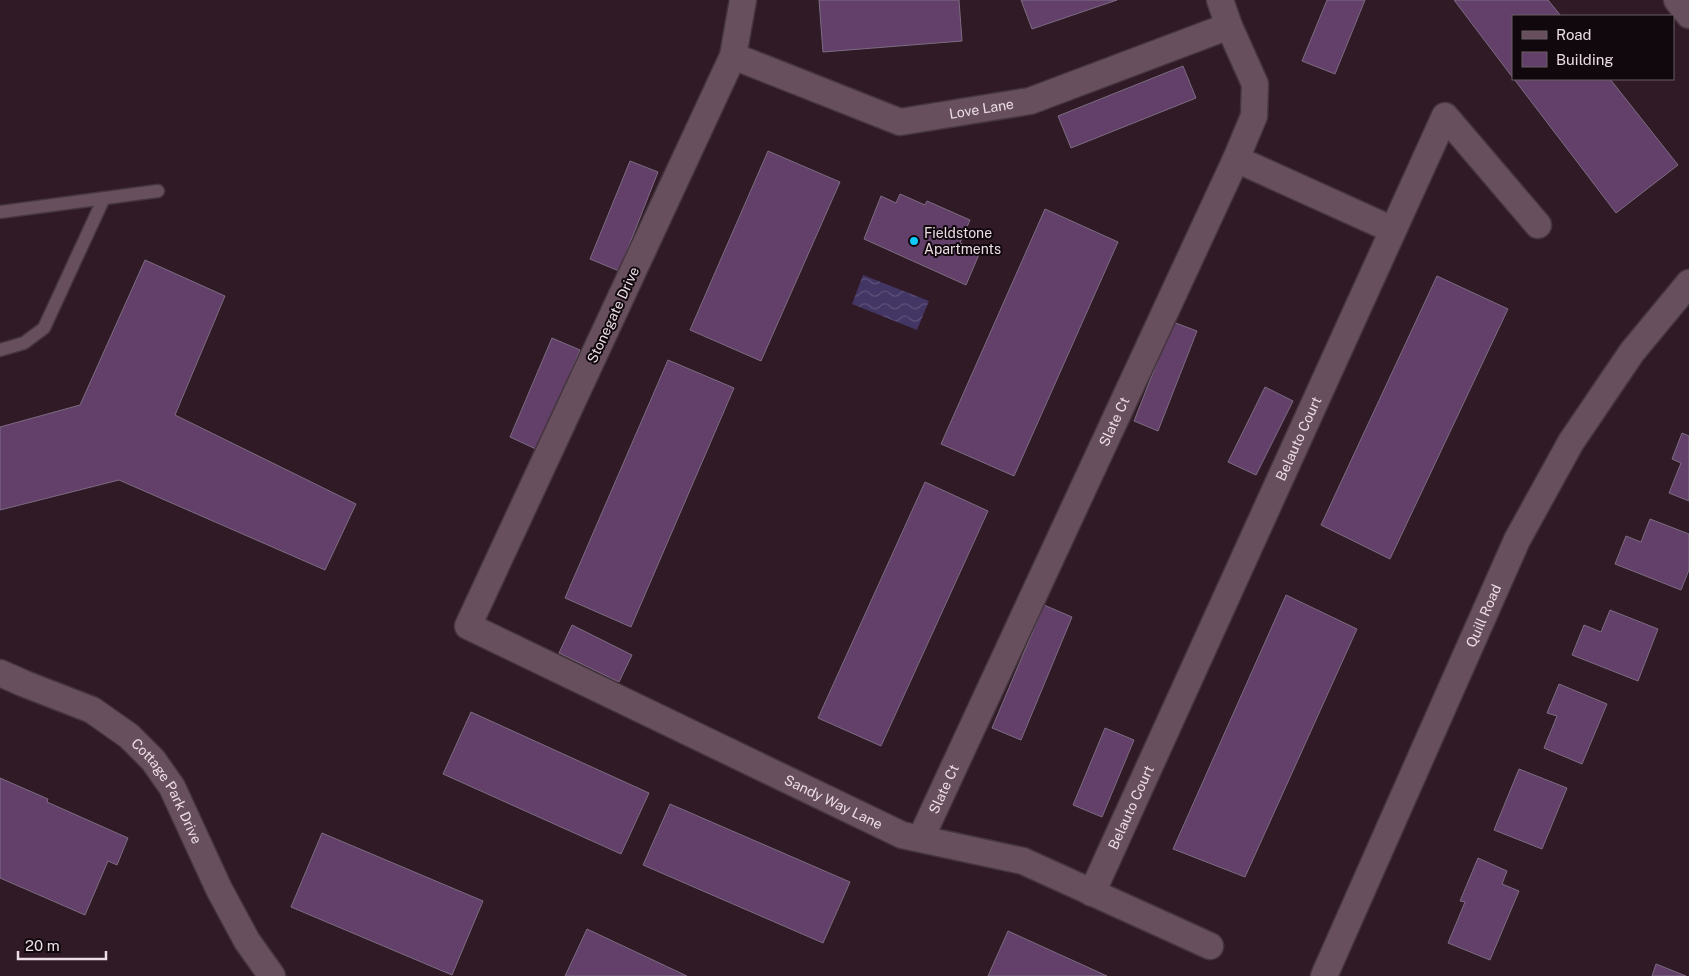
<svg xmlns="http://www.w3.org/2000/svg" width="1689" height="976" font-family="'Public Sans',sans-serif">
<defs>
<pattern id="water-waves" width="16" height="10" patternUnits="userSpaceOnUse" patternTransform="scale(1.25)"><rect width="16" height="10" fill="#433564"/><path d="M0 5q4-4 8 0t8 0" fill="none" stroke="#5e527a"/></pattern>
</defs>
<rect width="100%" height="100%" fill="#2f1a26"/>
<path fill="url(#water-waves)" d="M863,275L929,301L917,330L852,304Z"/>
<path fill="#62406a" stroke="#7d6c81" d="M819,0H959L962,41L823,52Z
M1021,0H1117L1032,29Z
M1327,0H1365L1335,74L1302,61Z
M1454,0H1548L1561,16H1513V78Z
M1183,66L1196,98L1071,148L1058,116Z
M1514,79H1610L1678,165L1616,213Z
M768,151L840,182L761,361L690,330Z
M630,161L658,172L619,271L590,259Z
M900,194L925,205L927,201L970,220L960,243L980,252L966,285L864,239L881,196L896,203Z
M1045,209L1118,242L1014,476L941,444Z
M145,260L225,296L175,415L356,504L325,570L119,480L0,510V427L80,405Z
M1437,276L1508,309L1390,559L1321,525Z
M1173,322L1197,331L1158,431L1134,421Z
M552,338L580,350L538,450L510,437Z
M668,360L734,388L631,627L565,598Z
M1265,387L1293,401L1256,475L1228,462Z
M1682,433L1689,436V501L1669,493L1681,463L1672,459Z
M925,482L988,511L881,746L818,718Z
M1650,519L1689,534V570L1681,590L1615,564L1626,536L1641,542Z
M1286,595L1357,629L1245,877L1173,849Z
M1044,605L1072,617L1021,740L992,728Z
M1610,610L1658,629L1638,681L1572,655L1584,625L1601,632Z
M572,625L632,655L619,682L559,653Z
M1559,684L1607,704L1582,764L1544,748L1557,716L1547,713Z
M471,712L649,793L621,854L443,774Z
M1105,728L1134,740L1102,817L1073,805Z
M1519,769L1567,788L1542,849L1494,830Z
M0,778L48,799L47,802L128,838L117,865L108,861L85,915L0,878Z
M670,804L850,882L823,943L643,865Z
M322,833L483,901L452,975L291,907Z
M1478,858L1507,871L1502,884L1519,891L1490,960L1448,943L1465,902L1460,901Z
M587,929L687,976H565Z
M1008,931L1107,976H988Z
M1656,964L1686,976H1652Z"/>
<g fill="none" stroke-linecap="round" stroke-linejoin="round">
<g stroke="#45353e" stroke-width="15">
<path id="lane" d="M0,212L158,191
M0,350L24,343L44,328L104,198"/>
</g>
<g stroke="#45353e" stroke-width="29">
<g id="street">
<path id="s1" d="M743,0L733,56L468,626L902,835L1023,861L1210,946"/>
<path d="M1677,0L1689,15"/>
<path id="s2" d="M733,56L900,122L1030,101L1229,26"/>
<path d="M1236,159L1393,230"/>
<path id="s3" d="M0,673L25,684L92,710L129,736L153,760L172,787L219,889L247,941L272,976"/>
<path id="s4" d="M921,838L1236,159L1254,116L1255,84L1229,26L1220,0"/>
<path id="s5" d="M1092,893L1445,116L1538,225"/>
<path id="s6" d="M1324,976L1517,540L1571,442L1632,352L1689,283"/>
</g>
</g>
<use href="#lane" stroke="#684f5d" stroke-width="12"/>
<use href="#street" stroke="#684f5d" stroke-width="26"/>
</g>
<circle fill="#0ccafa" stroke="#11080d" stroke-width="2" cx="914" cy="241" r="5"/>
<g text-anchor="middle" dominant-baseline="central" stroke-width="4" stroke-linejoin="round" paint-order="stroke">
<g font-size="14" fill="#ecdde5" stroke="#11080d">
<text stroke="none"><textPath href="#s2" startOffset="262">Love Lane</textPath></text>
<text transform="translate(613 315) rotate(-65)">Stonegate Drive</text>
<text stroke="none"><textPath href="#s4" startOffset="459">Slate Ct</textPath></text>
<text stroke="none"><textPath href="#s5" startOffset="499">Belauto Court</textPath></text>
<text stroke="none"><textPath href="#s6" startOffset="394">Quill Road</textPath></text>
<text stroke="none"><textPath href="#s4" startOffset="54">Slate Ct</textPath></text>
<text stroke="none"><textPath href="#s3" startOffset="212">Cottage Park Drive</textPath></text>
<text stroke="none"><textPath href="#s1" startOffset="1091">Sandy Way Lane</textPath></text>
<text stroke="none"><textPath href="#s5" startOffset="94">Belauto Court</textPath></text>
</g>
<g font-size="14" fill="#ecdde5" stroke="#11080d" text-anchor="start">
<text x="924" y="233">Fieldstone<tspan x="924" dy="16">Apartments</tspan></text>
</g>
</g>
<rect x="1512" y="15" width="162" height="65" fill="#11080d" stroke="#695d63"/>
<rect x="1522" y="31" width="25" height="8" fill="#684f5d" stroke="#695d63"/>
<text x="1556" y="40" font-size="15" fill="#ecdde5">Road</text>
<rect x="1522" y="52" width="25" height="15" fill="#62406a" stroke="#695d63"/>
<text x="1556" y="65" font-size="15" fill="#ecdde5">Building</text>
<path d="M18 951v8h88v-8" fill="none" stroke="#ecdde5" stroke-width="2.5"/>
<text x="25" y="951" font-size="15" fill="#ecdde5" stroke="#11080d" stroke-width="4" paint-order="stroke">20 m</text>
</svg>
